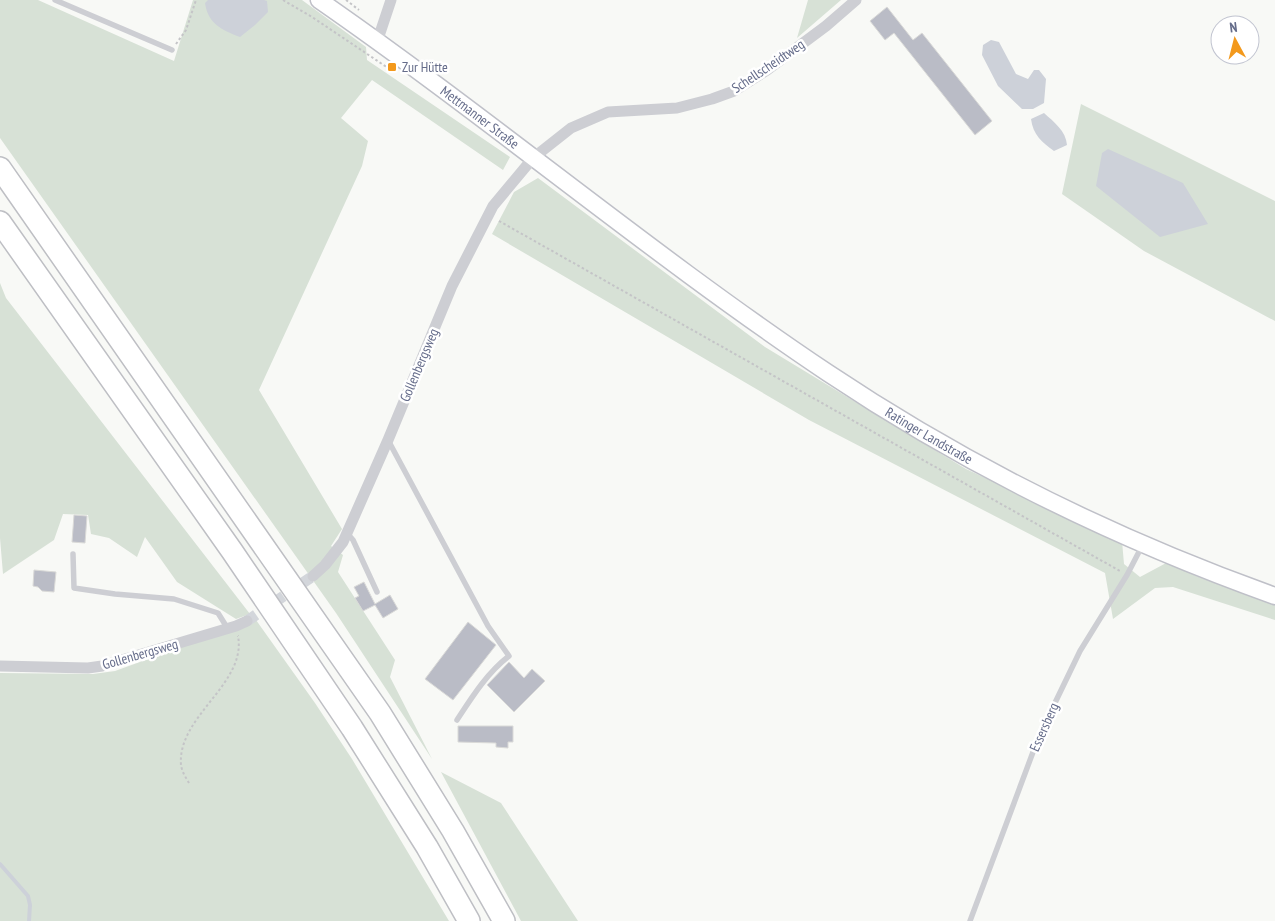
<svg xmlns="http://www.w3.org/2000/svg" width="1275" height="921" font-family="'PT Sans Narrow',sans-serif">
<rect width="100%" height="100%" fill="#f8f9f6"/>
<path fill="#d7e1d6" d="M0,0H38L174,61L193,0H302L366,47L367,60L510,157L503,170L372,80L341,118L368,141L362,166L259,390L342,529L331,546L343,555L338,572L395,660L390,677L432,759L336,613L0,138Z
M808,0H841L797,38Z
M1081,104L1275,201V321L1144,251L1062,194Z
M538,178L765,347L966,469L1122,541L1124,564L1140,577L1168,562L1196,576L1275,605V620L1173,587L1155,588L1113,619L1105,573L809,420L492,234L514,192Z
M0,283L6,298L250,614L236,619L177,582L145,537L137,557L109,538L91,534L88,515L63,514L54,540L3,574L0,538Z
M256,620L315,703L352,759L449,921H0V673L93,674L115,671Z
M441,772L501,803L578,921H521Z"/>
<path fill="#cdd1d9" d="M208,0H264L267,1L268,12L255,25L240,37C222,30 208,24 205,3Z
M991,40L999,42L1016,74L1028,79L1034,70H1039L1046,79L1044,103L1033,109H1022L998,86L982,55L983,45Z
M1044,113C1054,122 1066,131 1067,145L1054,151C1042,142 1033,135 1031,119Z
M1108,149L1183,183L1208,224L1160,237L1096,186L1102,153Z"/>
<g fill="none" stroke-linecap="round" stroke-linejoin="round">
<path stroke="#cdd1d9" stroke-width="4" d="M0,864L28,896L30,905L29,921"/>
</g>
<path fill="#babcc6" stroke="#dadad8" d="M887,7L913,40L922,33L992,121L975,135L894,33L885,40L870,21Z
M74,515L87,516L85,543L72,542Z
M34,570L56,572L54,592L42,591L38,587L33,586Z
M364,582L375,604L390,595L398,609L383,618L375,605L363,611L355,598L359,596L354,587Z
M468,622L496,645L453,700L425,679Z
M509,662L524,678L532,669L545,681L514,712L487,685Z
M458,726H513V742H508V748L496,747V743L458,742Z"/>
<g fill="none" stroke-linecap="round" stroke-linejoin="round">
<path stroke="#d3d6db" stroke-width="11" stroke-dasharray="11 5.5" stroke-linecap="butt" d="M247,621L313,576"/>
<g stroke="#bfc0c8" stroke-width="19">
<g id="secondary">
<path id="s1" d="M319,0C492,120 653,256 828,373C967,466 1118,540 1275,596"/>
</g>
</g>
<g stroke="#bebfc4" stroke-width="24">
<path id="motorway" d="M0,168L380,713L453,831L504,921
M0,222L232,551L352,728L427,847L469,921"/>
</g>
<path stroke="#c4c4c7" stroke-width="2" stroke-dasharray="2.5 2.5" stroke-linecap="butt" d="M283,0L312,17L394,72
M346,0L359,10
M176,44L186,30L196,0
M499,221L1120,571
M189,783C186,778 182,772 181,765C177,716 247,684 238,636"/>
<path stroke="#cdced3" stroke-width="5.5" d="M55,0L172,50
M388,440L488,626L509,656C487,673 472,697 457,720
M347,533L353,540L377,592
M73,554L74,588L115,594L174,599L218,613L228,629
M970,921L1039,736L1080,651L1127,575L1142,546"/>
<path stroke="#cdced3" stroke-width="11" d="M377,42L391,0
M313,576L325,565L343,542L388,440L452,286L493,206L533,158L571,128L608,112L677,108L712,99L734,91L767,70L826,26L856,0
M0,666L88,668L102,666L236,626L247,621"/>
<use href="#secondary" stroke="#fff" stroke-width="16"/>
<use href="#motorway" stroke="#fff" stroke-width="21"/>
</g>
<rect fill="#f3991c" stroke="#fff" stroke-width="2" x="387" y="62" width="10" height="10" rx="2.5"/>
<g text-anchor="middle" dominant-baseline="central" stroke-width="5" stroke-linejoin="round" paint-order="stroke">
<g font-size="14" fill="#656c8a" stroke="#fff">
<text transform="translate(768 66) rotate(-34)">Schellscheidtweg</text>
<text stroke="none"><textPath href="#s1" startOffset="199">Mettmanner Straße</textPath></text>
<text transform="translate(419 365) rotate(-67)">Gollenbergsweg</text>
<text stroke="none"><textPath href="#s1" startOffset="750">Ratinger Landstraße</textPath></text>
<text transform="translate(140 654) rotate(-16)">Gollenbergsweg</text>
<text transform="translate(1044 727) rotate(-66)">Essersberg</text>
</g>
<g font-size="14" fill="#656c8a" stroke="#fff" text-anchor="start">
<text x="402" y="67">Zur Hütte</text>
</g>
</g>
<g transform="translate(1235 40) rotate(353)"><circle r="24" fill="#ffffff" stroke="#c1c4d0"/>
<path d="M0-4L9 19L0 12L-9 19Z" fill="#f3991c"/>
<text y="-8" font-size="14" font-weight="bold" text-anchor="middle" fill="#656c8a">N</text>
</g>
</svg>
